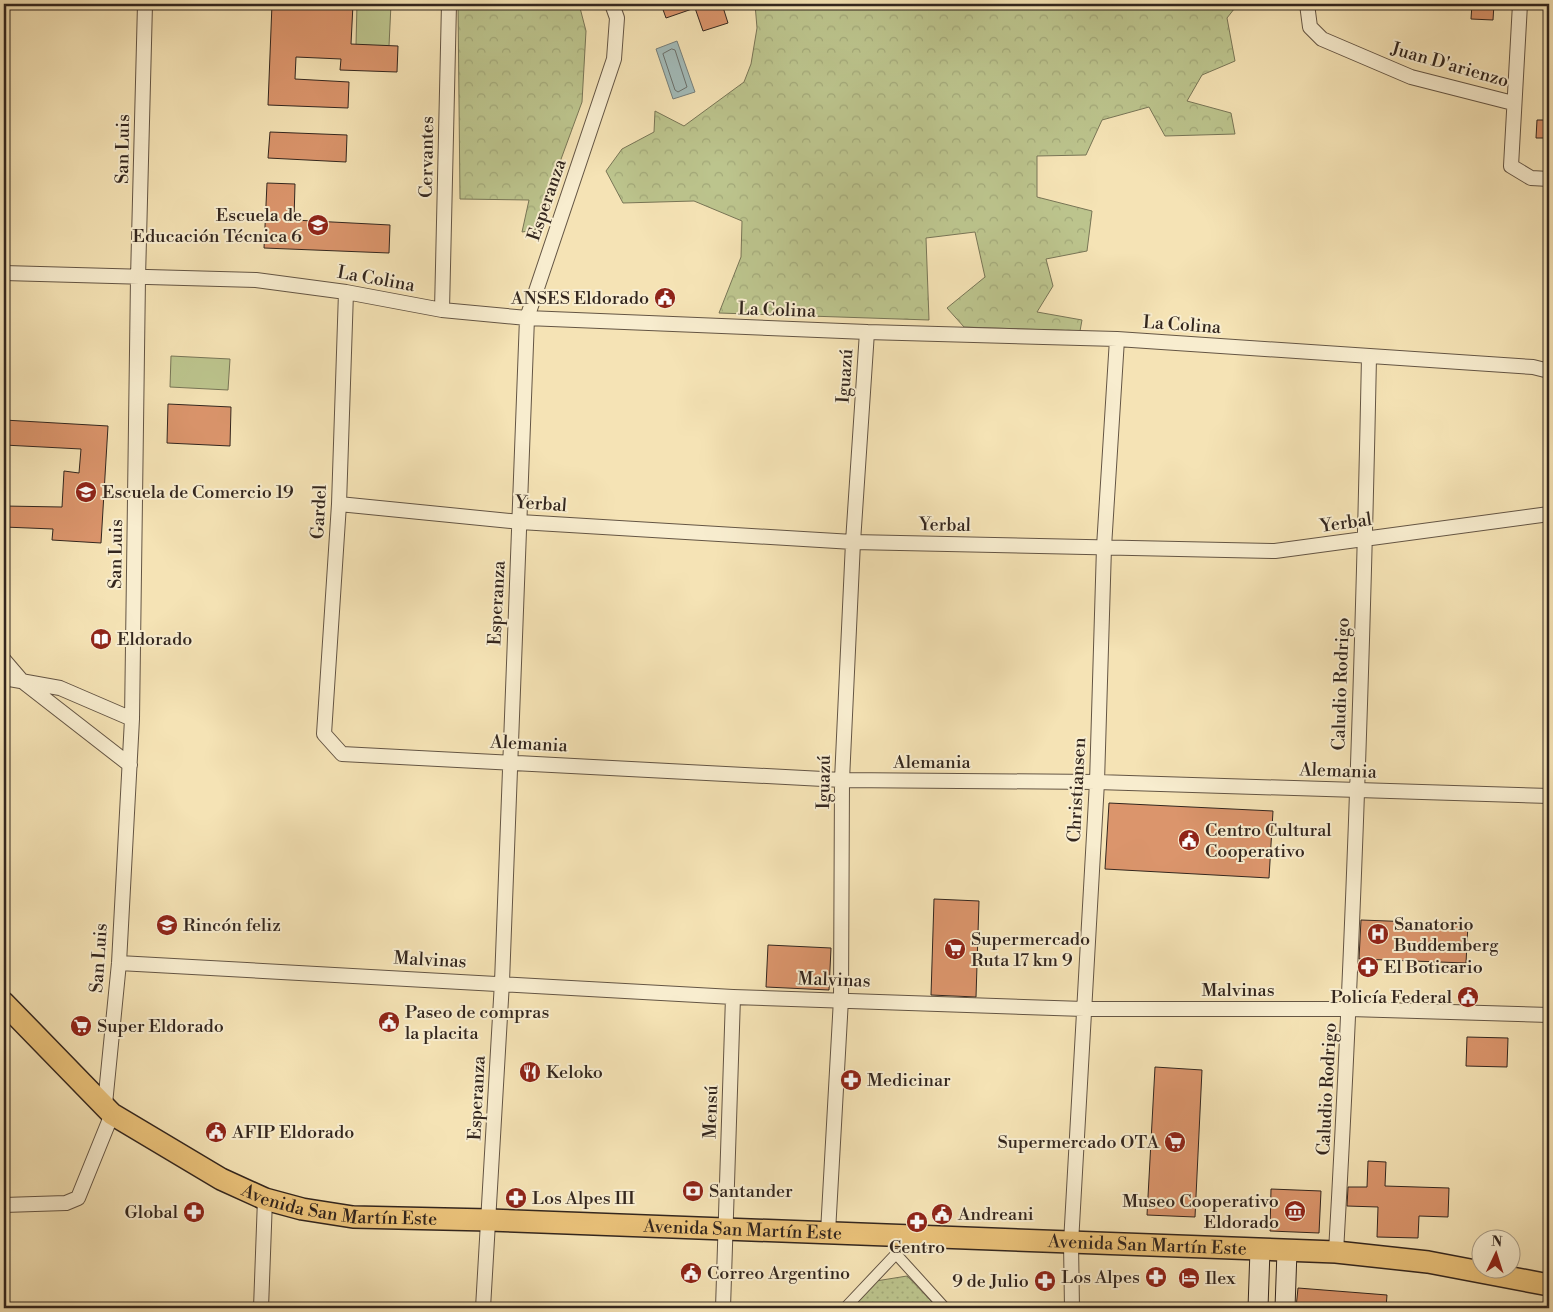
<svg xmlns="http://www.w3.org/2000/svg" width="1553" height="1312" font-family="'Libre Bodoni',serif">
<defs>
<pattern id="forest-crowns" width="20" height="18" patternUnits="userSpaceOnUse" patternTransform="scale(1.25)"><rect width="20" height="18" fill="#bcc48d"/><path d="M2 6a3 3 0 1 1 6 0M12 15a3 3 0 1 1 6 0" fill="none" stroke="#a2a879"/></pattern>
<pattern id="park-dots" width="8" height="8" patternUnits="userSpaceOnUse" patternTransform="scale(1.25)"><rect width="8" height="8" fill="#bcc48d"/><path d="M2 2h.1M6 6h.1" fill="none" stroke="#a2a879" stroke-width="1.8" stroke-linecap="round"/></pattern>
</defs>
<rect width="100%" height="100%" fill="#f5e3b5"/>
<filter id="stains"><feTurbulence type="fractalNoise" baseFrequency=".004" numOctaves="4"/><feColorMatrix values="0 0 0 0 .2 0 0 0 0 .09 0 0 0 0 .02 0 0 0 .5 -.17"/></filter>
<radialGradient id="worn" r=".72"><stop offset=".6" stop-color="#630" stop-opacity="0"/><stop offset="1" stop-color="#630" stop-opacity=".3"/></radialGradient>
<path fill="url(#forest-crowns)" stroke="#787556" d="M458,4H579L586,31L582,102L535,230L522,232L529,200L460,199Z
M755,4H1238L1227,18L1235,61L1202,75L1187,101L1231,113L1235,134L1165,136L1149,107L1102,120L1086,155L1037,156V197L1092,211L1087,251L1046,259L1053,286L1037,312L1082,320L1080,331L964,327L947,308L985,277L975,232L926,238L929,320L719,313L741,257L742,221L694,201L623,203L606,171L622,149L654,132L655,111L684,126L744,82L751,64L757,28Z"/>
<path fill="url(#park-dots)" stroke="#787556" d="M907,1276L938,1308H848L876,1281Z"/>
<path fill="#bcc48d" stroke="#787556" d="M357,4H391L389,46L356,45Z
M171,356L230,359L228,390L170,387Z"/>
<path fill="#a2bbb9" stroke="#767f7b" d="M677,41L695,92L673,99L656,49Z"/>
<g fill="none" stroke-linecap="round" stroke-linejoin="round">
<path stroke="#6a706c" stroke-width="1" d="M672,49L675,50L687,87L678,92L675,90L663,54Z"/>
</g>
<path fill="#db956c" stroke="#33261e" d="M272,4H353L351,44L398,46L397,72L340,70L341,59L296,57L295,79L349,82L348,108L268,105Z
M661,4H722L728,23L703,31L695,8L666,18Z
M1472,4H1494L1493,20L1471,19Z
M1537,120H1549V138H1536Z
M270,132L347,135L346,162L268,158Z
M267,183L295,184L294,220L390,225L389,253L264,248Z
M168,404L231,407L230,446L167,443Z
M4,420L108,426L101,543L52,540L53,529L4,527V506L62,507L64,471L79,473L81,449L4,445Z
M1109,803L1273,811L1269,878L1105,869Z
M934,899L979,901L976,997L931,995Z
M1361,920L1468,924L1466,963L1359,959Z
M768,945L831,948L829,990L766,987Z
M1467,1037L1508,1038L1507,1067L1466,1066Z
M1155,1067L1202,1070L1195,1217L1147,1215Z
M1368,1161L1386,1162L1385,1186L1449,1188L1448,1217L1419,1216L1418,1238L1377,1237L1378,1207L1347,1206L1348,1187H1367Z
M1271,1189L1321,1191L1319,1233L1270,1231Z
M1298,1288L1387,1295L1386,1308H1296Z"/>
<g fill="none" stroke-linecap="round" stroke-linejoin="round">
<g stroke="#645544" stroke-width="12">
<path id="pedestrian" d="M896,1254L945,1308
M845,1308L896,1254"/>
</g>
<g stroke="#645544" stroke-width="16">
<path id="minor" d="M1307,4L1310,27L1322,39L1411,77L1513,103
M1520,4L1511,166L1531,178L1549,179
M4,273L256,280L346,292L442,310L527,318L867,332L1117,339L1533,367L1549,371
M346,292L339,504L324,734L342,754L842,780L1097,782L1549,796
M442,310L449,4
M339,504L520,522L853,542L1275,551L1549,514
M4,660L22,681L130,765
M4,678L60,688L132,719
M119,963L733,997L1084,1009H1350L1549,1015
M105,1104L119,963L132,719L138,278L145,4
M4,1205L66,1203L78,1198L112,1114
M828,1232L841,999L842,780L853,542L867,332
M1336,1252C1353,954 1363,656 1369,357
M261,1308L265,1199
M483,1308L502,982L527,318L614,59L617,18L612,4
M723,1308L733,997
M1072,1308L1071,1243L1097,782L1104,547L1117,339"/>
</g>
<g stroke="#33261e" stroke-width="21">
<path id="secondary" d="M1258,1308L1260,1250
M1285,1308L1287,1251"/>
</g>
<g stroke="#33261e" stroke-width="24">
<g id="primary">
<path id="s1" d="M4,1003L112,1114L221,1179L265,1199L302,1209L353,1217L489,1220L1336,1252L1428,1262L1549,1285"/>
</g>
</g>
<use href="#pedestrian" stroke="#f8edcf" stroke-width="10"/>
<use href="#minor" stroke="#f8edcf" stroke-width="14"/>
<use href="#secondary" stroke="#f8edcf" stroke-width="19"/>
<use href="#primary" stroke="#eac27a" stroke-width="21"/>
</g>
<defs>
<g id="school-disc" transform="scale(1.125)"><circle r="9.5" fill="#8f2418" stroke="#f8edcf"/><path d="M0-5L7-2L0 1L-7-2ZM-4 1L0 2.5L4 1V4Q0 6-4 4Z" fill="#fff"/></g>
<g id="civic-disc" transform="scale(1.125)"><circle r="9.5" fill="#8f2418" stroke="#f8edcf"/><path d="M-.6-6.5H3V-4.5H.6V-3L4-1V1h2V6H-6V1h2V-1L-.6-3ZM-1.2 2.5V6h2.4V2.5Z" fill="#fff"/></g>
<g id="library-disc" transform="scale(1.125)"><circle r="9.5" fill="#8f2418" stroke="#f8edcf"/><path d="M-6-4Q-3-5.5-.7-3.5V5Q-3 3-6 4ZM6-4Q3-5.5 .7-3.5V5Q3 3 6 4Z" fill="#fff"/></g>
<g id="hospital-disc" transform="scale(1.125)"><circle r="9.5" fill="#8f2418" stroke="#f8edcf"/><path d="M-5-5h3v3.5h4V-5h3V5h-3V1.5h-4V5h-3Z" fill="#fff"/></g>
<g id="supermarket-disc" transform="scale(1.125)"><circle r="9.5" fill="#8f2418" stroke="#f8edcf"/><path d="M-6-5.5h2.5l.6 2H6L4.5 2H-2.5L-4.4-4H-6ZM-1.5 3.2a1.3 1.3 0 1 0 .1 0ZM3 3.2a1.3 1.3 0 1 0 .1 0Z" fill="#fff"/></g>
<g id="pharmacy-disc" transform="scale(1.125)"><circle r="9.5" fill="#8f2418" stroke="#f8edcf"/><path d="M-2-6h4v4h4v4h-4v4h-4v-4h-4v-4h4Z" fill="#fff"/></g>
<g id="restaurant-disc" transform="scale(1.125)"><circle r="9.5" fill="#8f2418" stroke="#f8edcf"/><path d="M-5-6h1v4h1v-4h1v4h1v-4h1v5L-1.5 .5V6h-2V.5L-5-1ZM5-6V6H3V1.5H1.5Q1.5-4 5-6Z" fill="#fff"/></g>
<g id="bank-disc" transform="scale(1.125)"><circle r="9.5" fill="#8f2418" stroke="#f8edcf"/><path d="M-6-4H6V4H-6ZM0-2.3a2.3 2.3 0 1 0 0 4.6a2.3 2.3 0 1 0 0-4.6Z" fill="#fff"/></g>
<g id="museum-disc" transform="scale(1.125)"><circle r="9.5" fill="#8f2418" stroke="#f8edcf"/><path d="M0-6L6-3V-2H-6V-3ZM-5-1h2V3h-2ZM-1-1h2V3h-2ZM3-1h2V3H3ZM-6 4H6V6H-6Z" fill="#fff"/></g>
<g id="hotel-disc" transform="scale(1.125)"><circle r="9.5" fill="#8f2418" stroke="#f8edcf"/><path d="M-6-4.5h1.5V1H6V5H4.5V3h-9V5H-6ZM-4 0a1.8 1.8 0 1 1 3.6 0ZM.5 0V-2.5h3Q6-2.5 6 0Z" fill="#fff"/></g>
</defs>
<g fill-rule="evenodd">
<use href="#school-disc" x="318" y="225"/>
<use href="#civic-disc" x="665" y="298"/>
<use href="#school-disc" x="86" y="492"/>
<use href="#library-disc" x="101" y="639"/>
<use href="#civic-disc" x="1189" y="840"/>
<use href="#school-disc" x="167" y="925"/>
<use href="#hospital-disc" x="1378" y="934"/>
<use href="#supermarket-disc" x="955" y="949"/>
<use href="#pharmacy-disc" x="1368" y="967"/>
<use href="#civic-disc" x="1468" y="997"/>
<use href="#civic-disc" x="389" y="1022"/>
<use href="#supermarket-disc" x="81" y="1026"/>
<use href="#restaurant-disc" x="530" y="1072"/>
<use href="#pharmacy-disc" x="851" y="1080"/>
<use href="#civic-disc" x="216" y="1132"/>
<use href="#supermarket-disc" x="1175" y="1142"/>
<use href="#bank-disc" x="693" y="1191"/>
<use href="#pharmacy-disc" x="516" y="1198"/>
<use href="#museum-disc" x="1295" y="1211"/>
<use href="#pharmacy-disc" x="194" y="1212"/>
<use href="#civic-disc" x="942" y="1214"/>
<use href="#pharmacy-disc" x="917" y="1222"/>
<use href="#civic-disc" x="691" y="1273"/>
<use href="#pharmacy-disc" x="1156" y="1277"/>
<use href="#hotel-disc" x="1189" y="1278"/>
<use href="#pharmacy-disc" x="1045" y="1281"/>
</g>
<g text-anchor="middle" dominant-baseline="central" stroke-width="4" stroke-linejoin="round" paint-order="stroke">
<g font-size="18" fill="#33261e" stroke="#f8edcf">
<text transform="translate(1450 65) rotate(16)">Juan D'arienzo</text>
<text transform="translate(123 149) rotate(-89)">San Luis</text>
<text transform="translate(427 157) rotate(-89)">Cervantes</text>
<text transform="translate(547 200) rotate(-71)">Esperanza</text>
<text transform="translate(376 279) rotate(10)">La Colina</text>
<text transform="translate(777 310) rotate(2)">La Colina</text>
<text transform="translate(1182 325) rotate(4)">La Colina</text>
<text transform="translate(845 376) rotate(-86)">Iguazú</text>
<text transform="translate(541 504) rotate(4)">Yerbal</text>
<text transform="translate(319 512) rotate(-87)">Gardel</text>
<text transform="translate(1346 523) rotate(-8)">Yerbal</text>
<text transform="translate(945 525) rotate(1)">Yerbal</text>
<text transform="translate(116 554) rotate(-89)">San Luis</text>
<text transform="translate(497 603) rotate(-87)">Esperanza</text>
<text transform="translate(1341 684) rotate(-88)">Caludio Rodrigo</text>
<text transform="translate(529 744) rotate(3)">Alemania</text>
<text x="932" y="762">Alemania</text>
<text transform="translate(1338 771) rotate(2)">Alemania</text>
<text transform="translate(824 782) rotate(-89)">Iguazú</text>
<text transform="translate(1077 790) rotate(-87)">Christiansen</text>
<text transform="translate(99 958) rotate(-86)">San Luis</text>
<text transform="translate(430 960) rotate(3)">Malvinas</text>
<text transform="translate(834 980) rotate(2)">Malvinas</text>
<text x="1238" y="990">Malvinas</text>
<text transform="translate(1327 1089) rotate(-87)">Caludio Rodrigo</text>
<text transform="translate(477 1098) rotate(-87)">Esperanza</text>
<text transform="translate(711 1112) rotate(-88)">Mensú</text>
<text stroke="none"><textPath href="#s1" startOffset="405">Avenida San Martín Este</textPath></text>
<text stroke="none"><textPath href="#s1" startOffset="810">Avenida San Martín Este</textPath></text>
<text stroke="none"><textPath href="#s1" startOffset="1215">Avenida San Martín Este</textPath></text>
</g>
<g font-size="18" fill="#33261e" stroke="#f8edcf" text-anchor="start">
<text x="302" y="215" text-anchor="end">Escuela de<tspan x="302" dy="21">Educación Técnica 6</tspan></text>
<text x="649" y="298" text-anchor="end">ANSES Eldorado</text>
<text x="102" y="492">Escuela de Comercio 19</text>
<text x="117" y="639">Eldorado</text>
<text x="1205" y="830">Centro Cultural<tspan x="1205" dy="21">Cooperativo</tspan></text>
<text x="1394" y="924">Sanatorio<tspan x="1394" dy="21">Buddemberg</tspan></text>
<text x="183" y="925">Rincón feliz</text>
<text x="971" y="939">Supermercado<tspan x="971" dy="21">Ruta 17 km 9</tspan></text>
<text x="1384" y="967">El Boticario</text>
<text x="1452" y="997" text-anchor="end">Policía Federal</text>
<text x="405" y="1012">Paseo de compras<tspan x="405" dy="21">la placita</tspan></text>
<text x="97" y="1026">Super Eldorado</text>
<text x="546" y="1072">Keloko</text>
<text x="867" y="1080">Medicinar</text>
<text x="232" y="1132">AFIP Eldorado</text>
<text x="1159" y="1142" text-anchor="end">Supermercado OTA</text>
<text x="709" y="1191">Santander</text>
<text x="532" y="1198">Los Alpes III</text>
<text x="1279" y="1201" text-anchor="end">Museo Cooperativo<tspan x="1279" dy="21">Eldorado</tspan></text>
<text x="178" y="1212" text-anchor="end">Global</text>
<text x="958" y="1214">Andreani</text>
<text x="917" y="1247" text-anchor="middle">Centro</text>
<text x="707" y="1273">Correo Argentino</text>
<text x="1140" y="1277" text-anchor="end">Los Alpes</text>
<text x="1205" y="1278">Ilex</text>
<text x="1029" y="1281" text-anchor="end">9 de Julio</text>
</g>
</g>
<rect width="1553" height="1312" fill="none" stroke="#f5e3b5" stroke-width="20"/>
<rect x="5" y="5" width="1543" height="1302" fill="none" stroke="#33261e" stroke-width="2.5"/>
<rect x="10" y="10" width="1533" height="1292" fill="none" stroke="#33261e"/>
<g transform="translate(1496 1254) rotate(4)"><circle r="24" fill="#f8edcf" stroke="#a99d88"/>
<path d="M0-4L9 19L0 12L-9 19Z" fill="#8f2418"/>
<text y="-8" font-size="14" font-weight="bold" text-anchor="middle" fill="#33261e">N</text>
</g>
<rect width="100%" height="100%" filter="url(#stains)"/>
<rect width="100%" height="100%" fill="url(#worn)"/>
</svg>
